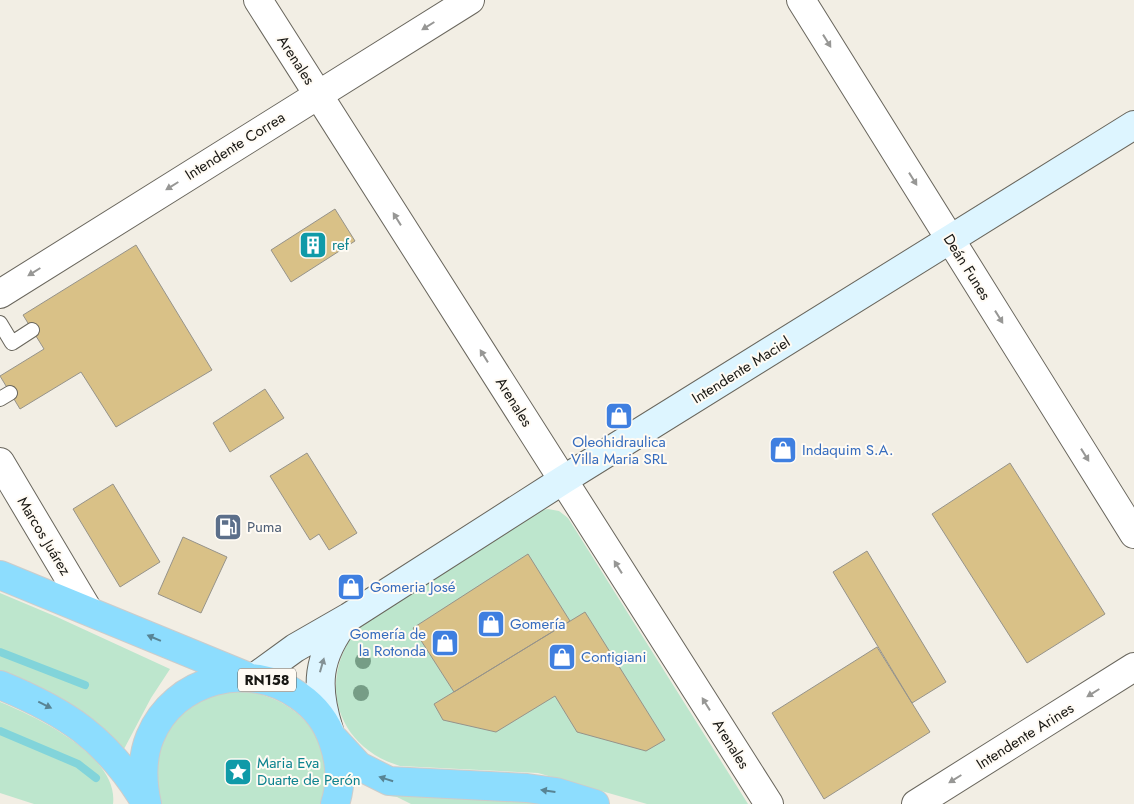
<svg xmlns="http://www.w3.org/2000/svg" width="1134" height="804" font-family="Jost,sans-serif">
<rect width="100%" height="100%" fill="#f2eee4"/>
<path fill="#bde6cd" d="M548,509L559,511L568,518L748,804H647L538,773L400,766C334,746 316,677 360,626L534,512Z
M0,593L57,617L170,669L151,698L124,749L0,674Z
M234,690C296,693 341,741 322,804H157C148,764 163,715 204,698C213,694 224,692 234,690Z
M0,702C37,717 119,756 113,804H34L0,793Z
M383,795L507,799L550,804H411L397,797Z"/>
<g fill="none" stroke-linecap="round" stroke-linejoin="round">
<path stroke="#82d4da" stroke-width="8" d="M0,652L85,685
M0,731L78,764L96,778"/>
</g>
<path fill="#d9c187" stroke="#96938a" d="M335,209L355,241L291,282L271,250Z
M136,245L212,370L116,427L81,372L20,409L0,376L44,349L23,315Z
M265,389L284,418L230,452L213,423Z
M307,453L357,533L329,550L319,534L310,540L270,476Z
M1010,463L1105,614L1027,663L932,514Z
M113,484L160,562L120,587L73,509Z
M183,537L227,557L201,613L158,594Z
M867,551L946,682L912,703L833,572Z
M528,554L570,621L454,692L413,628Z
M585,612L665,740L646,751L577,732L555,696L496,732L443,720L434,704Z
M877,647L930,732L824,799L772,713Z"/>
<g fill="none" stroke-linecap="round" stroke-linejoin="round">
<g stroke="#69665d" stroke-width="16">
<path id="lane" d="M0,323L12,343L32,330
M0,399L10,393"/>
</g>
<g stroke="#69665d" stroke-width="30">
<path id="street" d="M258,0L769,804
M801,0L1134,534
M0,294L470,0
M0,462L88,610
M916,804L1134,667"/>
</g>
<g stroke="#69665d" stroke-width="30">
<path id="secondary" d="M255,677L295,648L349,617L563,480L1134,125
M329,730C315,686 317,657 346,620"/>
</g>
<g stroke="#cccccb" stroke-width="30">
<path id="highway" d="M0,575L246,676
M0,685C66,712 106,738 144,800
M334,739L359,766L389,781L527,788L556,792L595,804
M147,804C142,781 141,759 150,737C174,678 249,660 299,696C315,707 327,723 333,741C340,761 342,783 335,804"/>
</g>
<use href="#lane" stroke="#fff" stroke-width="14"/>
<use href="#street" stroke="#fff" stroke-width="28"/>
<use href="#secondary" stroke="#ddf5ff" stroke-width="28"/>
<use href="#highway" stroke="#8dddfe" stroke-width="28"/>
</g>
<g fill="#769d86">
<circle cx="363" cy="661" r="8"/>
<circle cx="361" cy="693" r="8"/>
</g>
<defs><path id="oneway-solid" d="M-6-.8H1V-3.2L6.5 0L1 3.2V.8H-6Z" transform="scale(1.25)"/></defs>
<g fill="#979795">
<use href="#oneway-solid" transform="translate(428 26) rotate(148)"/>
<use href="#oneway-solid" transform="translate(827 41) rotate(58)"/>
<use href="#oneway-solid" transform="translate(913 179) rotate(58)"/>
<use href="#oneway-solid" transform="translate(172 186) rotate(148)"/>
<use href="#oneway-solid" transform="translate(397 219) rotate(-122)"/>
<use href="#oneway-solid" transform="translate(34 272) rotate(148)"/>
<use href="#oneway-solid" transform="translate(999 317) rotate(58)"/>
<use href="#oneway-solid" transform="translate(484 356) rotate(-122)"/>
<use href="#oneway-solid" transform="translate(1085 455) rotate(58)"/>
<use href="#oneway-solid" transform="translate(618 567) rotate(-122)"/>
<use href="#oneway-solid" transform="translate(1093 693) rotate(148)"/>
<use href="#oneway-solid" transform="translate(706 704) rotate(-122)"/>
<use href="#oneway-solid" transform="translate(955 779) rotate(148)"/>
</g>
<g fill="#588494">
<use href="#oneway-solid" transform="translate(154 638) rotate(-157)"/>
<use href="#oneway-solid" transform="translate(45 705) rotate(26)"/>
<use href="#oneway-solid" transform="translate(386 779) rotate(-162)"/>
<use href="#oneway-solid" transform="translate(548 791) rotate(-172)"/>
</g>
<use fill="#849195" href="#oneway-solid" transform="translate(322 665) rotate(-74)"/>
<defs>
<g id="building-square" transform="scale(1.4375)"><rect x="-9" y="-9" width="18" height="18" rx="4" fill="#0f9aa8" stroke="#fffbf4"/><path d="M-4-6H4V6H1V3H-1V6H-4ZM-2.5-4.3h1.7v1.8h-1.7ZM.8-4.3h1.7v1.8H.8ZM-2.5-1h1.7V.8h-1.7ZM.8-1h1.7V.8H.8Z" fill="#fff"/></g>
<g id="shop-square" transform="scale(1.4375)"><rect x="-9" y="-9" width="18" height="18" rx="4" fill="#3f7fe0" stroke="#fffbf4"/><path d="M-5-2.5h2.3a2.7 3.5 0 0 1 5.4 0H5L5.5 6h-11ZM-1.5-2.5h3a1.5 2.3 0 0 0-3 0Z" fill="#fff"/></g>
<g id="fuel-square" transform="scale(1.4375)"><rect x="-9" y="-9" width="18" height="18" rx="4" fill="#5c6f8a" stroke="#fffbf4"/><path d="M-5.5-6h7V0h2V4h1.3V-2.5L3-4.5l.8-.8L6-3V5H2.5V1h-1V6h-7ZM-4.2-4.7v3.2H.2V-4.7Z" fill="#fff"/></g>
<g id="sight-square" transform="scale(1.4375)"><rect x="-9" y="-9" width="18" height="18" rx="4" fill="#0f9aa8" stroke="#fffbf4"/><path d="M0-6L1.8-2.2L6-1.7L2.9 1.2L3.7 5.4L0 3.3L-3.7 5.4L-2.9 1.2L-6-1.7L-1.8-2.2Z" fill="#fff"/></g>
</defs>
<g fill-rule="evenodd">
<use href="#building-square" x="313" y="245"/>
<use href="#shop-square" x="619" y="416"/>
<use href="#shop-square" x="783" y="450"/>
<use href="#fuel-square" x="228" y="527"/>
<use href="#shop-square" x="351" y="587"/>
<use href="#shop-square" x="491" y="624"/>
<use href="#shop-square" x="445" y="643"/>
<use href="#shop-square" x="562" y="657"/>
<use href="#sight-square" x="238" y="772"/>
</g>
<g text-anchor="middle" dominant-baseline="central" stroke-width="4" stroke-linejoin="round" paint-order="stroke">
<rect fill="#fffbf4" stroke="#5d5b56" stroke-width="1" x="238" y="668.5" width="58" height="23" rx="4"/>
<g font-size="14" font-weight="bold" fill="#181713">
<text x="267" y="680">RN158</text>
</g>
<g font-size="15" fill="#181713" stroke="#fffbf4">
<text transform="translate(296 60) rotate(57)">Arenales</text>
<text transform="translate(235 146) rotate(-32)">Intendente Correa</text>
<text transform="translate(967 267) rotate(58)">Deán Funes</text>
<text transform="translate(741 370) rotate(-32)">Intendente Maciel</text>
<text transform="translate(514 402) rotate(58)">Arenales</text>
<text transform="translate(44 536) rotate(59)">Marcos Juárez</text>
<text transform="translate(1025 736) rotate(-32)">Intendente Arines</text>
<text transform="translate(731 744) rotate(58)">Arenales</text>
</g>
<g font-size="15" fill="#0d838f" stroke="#fffbf4" text-anchor="start">
<text x="332" y="245">ref</text>
<text x="257" y="763">Maria Eva<tspan x="257" dy="17">Duarte de Perón</tspan></text>
</g>
<g font-size="15" fill="#366cbe" stroke="#fffbf4" text-anchor="start">
<text x="619" y="442" text-anchor="middle">Oleohidraulica<tspan x="619" dy="17">Villa Maria SRL</tspan></text>
<text x="802" y="450">Indaquim S.A.</text>
<text x="370" y="587">Gomeria José</text>
<text x="510" y="624">Gomería</text>
<text x="426" y="634" text-anchor="end">Gomería de<tspan x="426" dy="17">la Rotonda</tspan></text>
<text x="581" y="657">Contigiani</text>
</g>
<g font-size="15" fill="#4e5e75" stroke="#fffbf4" text-anchor="start">
<text x="247" y="527">Puma</text>
</g>
</g>
</svg>
